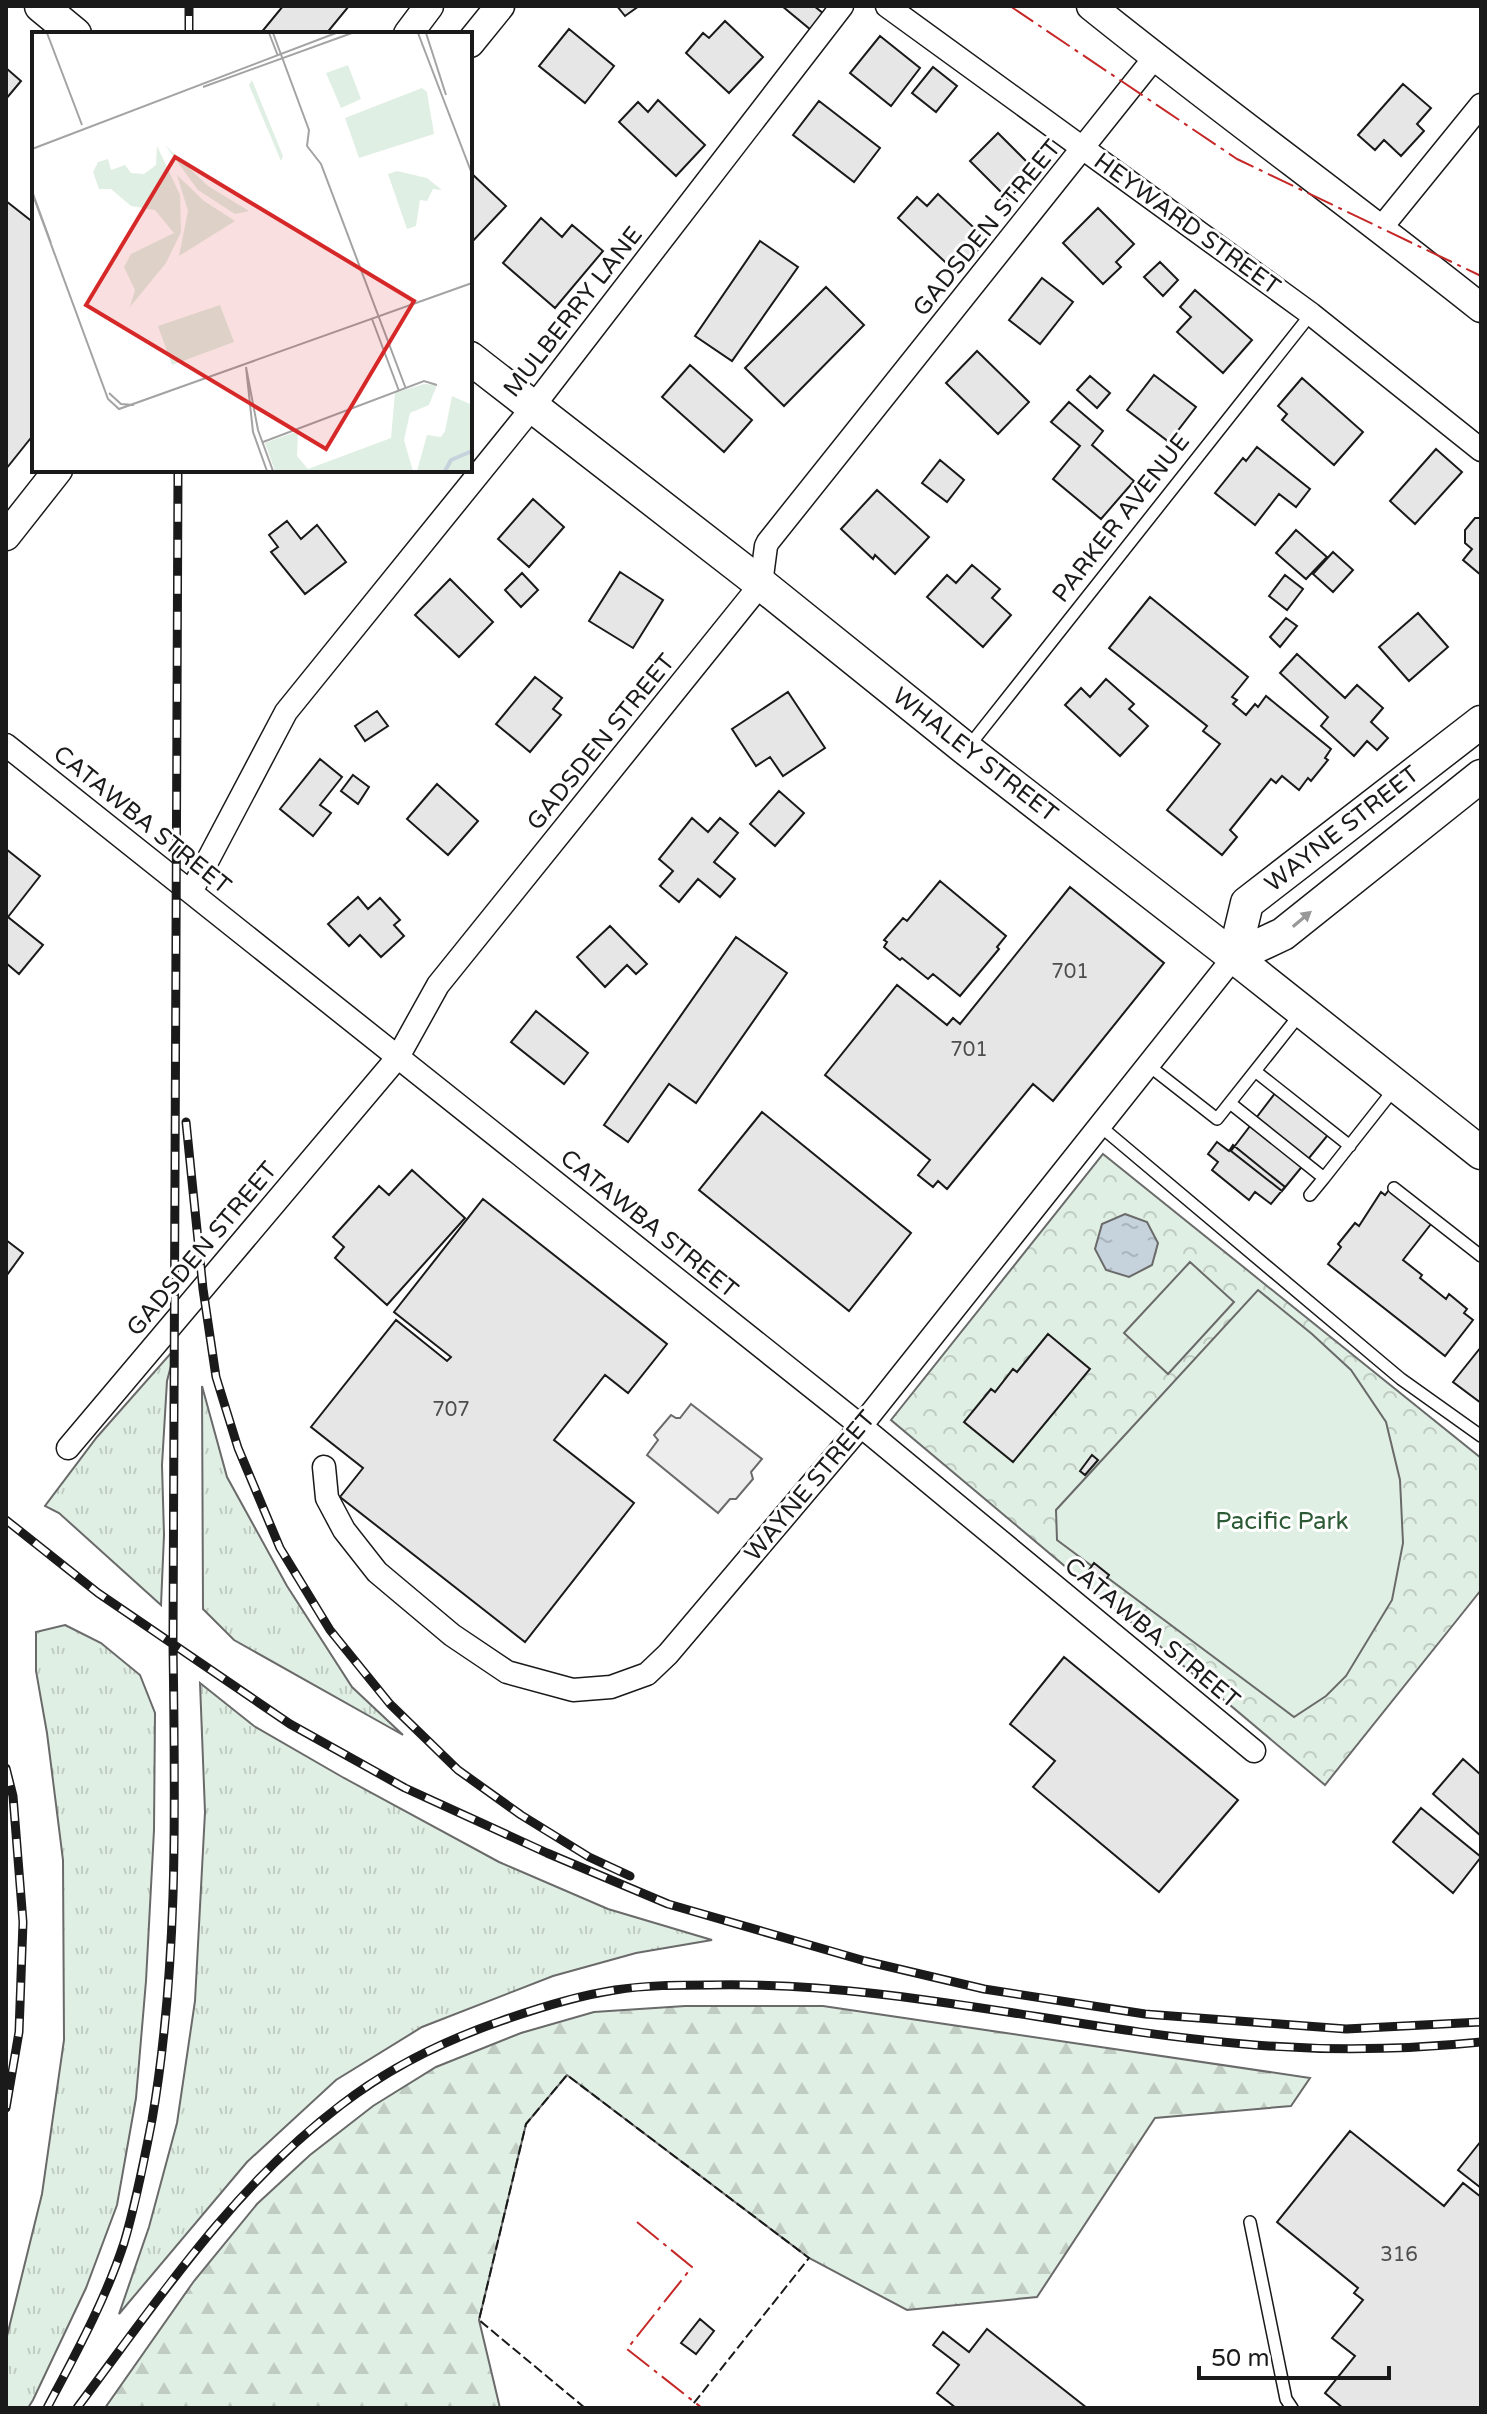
<svg xmlns="http://www.w3.org/2000/svg" width="1487" height="2414" font-family="'Varela Round',sans-serif">
<defs>
<pattern id="grass-tufts" width="24" height="20" patternUnits="userSpaceOnUse" patternTransform="scale(2)"><rect width="24" height="20" fill="#e0efe3"/><path d="M3 7l-1-3M5 7V3M7 7l1-3M15 17l-1-3M17 17v-4M19 17l1-3" fill="none" stroke="#c0ccc2"/></pattern>
<pattern id="forest-firs" width="22" height="20" patternUnits="userSpaceOnUse" patternTransform="scale(2)"><rect width="22" height="20" fill="#e0efe3"/><path d="M5 1l3.5 6h-7zM16 11l3.5 6h-7z" fill="#c0ccc2"/></pattern>
<pattern id="park-crowns" width="20" height="18" patternUnits="userSpaceOnUse" patternTransform="scale(2)"><rect width="20" height="18" fill="#e0efe3"/><path d="M2 6a3 3 0 1 1 6 0M12 15a3 3 0 1 1 6 0" fill="none" stroke="#c0ccc2"/></pattern>
<pattern id="water-ripples" width="26" height="14" patternUnits="userSpaceOnUse" patternTransform="scale(2)"><rect width="26" height="14" fill="#c6d2dc"/><path d="M2 4q2-2 4 0t4 0M15 11q2-2 4 0t4 0" fill="none" stroke="#aab4bc"/></pattern>
</defs>
<rect width="100%" height="100%" fill="#fff"/>
<path fill="url(#grass-tufts)" stroke="#6a6a6a" stroke-width="2" d="M171,1353L172,1362L167,1381L162,1465L164,1535L161,1605L59,1513L45,1506L97,1437Z
M202,1386L227,1477L287,1586L352,1687L403,1735L234,1640L203,1609Z
M65,1625L101,1643L140,1675L155,1713L154,1830L146,1981L136,2098L117,2205L86,2288L33,2400L28,2408H6V2340L42,2194L64,2040L63,1860L47,1733L36,1671V1632Z
M200,1683L254,1726L344,1778L499,1862L608,1909L712,1940L636,1953L553,1976L422,2027L336,2080L247,2162L119,2314L149,2227L177,2123L195,2001L205,1812Z"/>
<path fill="url(#forest-firs)" stroke="#6a6a6a" stroke-width="2" d="M685,2006H823L1310,2078L1291,2106L1155,2118L1037,2297L907,2310L809,2258L567,2075L526,2124L479,2320L500,2408H105L194,2281L257,2204L310,2155L373,2106L436,2067L521,2033L594,2012Z"/>
<path fill="url(#park-crowns)" stroke="#6a6a6a" stroke-width="2" d="M1103,1154L1481,1458V1590L1325,1785L891,1420Z"/>
<path fill="#e0efe3" stroke="#6a6a6a" stroke-width="2" d="M1190,1262L1234,1302L1168,1374L1124,1333Z
M1258,1290L1312,1334L1351,1370L1386,1422L1400,1480L1403,1543L1392,1600L1346,1676L1326,1696L1294,1717L1057,1540L1056,1510Z"/>
<path fill="#ededed" stroke="#6a6a6a" stroke-width="2" d="M691,1404L762,1459L751,1472L753,1479L736,1499H730L718,1513L647,1455L658,1440L654,1435L671,1415L676,1418H680Z"/>
<path fill="url(#water-ripples)" stroke="#6a6a6a" stroke-width="2" d="M1125,1214L1147,1222L1158,1243L1152,1265L1129,1277L1106,1270L1095,1249L1102,1224Z"/>
<path fill="#e6e6e6" stroke="#1a1a1a" stroke-width="2" d="M283,6H349L326,34H260Z
M617,6H639L625,16Z
M782,6H814L824,14L811,30Z
M725,21L763,57L729,93L686,53L703,33L709,38Z
M569,29L614,66L585,103L539,66Z
M880,36L920,68L891,106L850,73Z
M933,67L957,86L936,112L912,93Z
M6,68L21,81L6,99Z
M1403,84L1431,108L1417,124L1424,131L1401,156L1384,140L1375,150L1358,135Z
M658,100L705,145L676,176L619,122L638,102L648,112Z
M819,101L880,148L854,182L793,135Z
M998,133L1036,171L1008,199L970,161Z
M470,172L506,206L470,244Z
M938,194L987,240L957,273L898,218L917,197L927,206Z
M6,201L34,223V434L6,469Z
M1098,208L1134,244L1116,262L1121,267L1103,284L1063,243Z
M541,218L562,237L572,225L603,251L555,308L503,263Z
M760,241L798,267L732,361L695,336Z
M1160,262L1178,280L1163,296L1144,277Z
M1042,278L1073,302L1040,344L1009,320Z
M826,287L864,325L784,406L745,368Z
M1195,290L1252,340L1223,373L1177,332L1191,317L1180,307Z
M977,351L1029,402L998,434L946,383Z
M690,365L752,420L724,452L662,397Z
M1154,375L1196,407L1169,442L1127,410Z
M1090,376L1110,393L1097,408L1077,390Z
M1302,378L1363,432L1334,465L1282,420L1287,414L1278,406Z
M1069,402L1103,431L1092,445L1134,481L1101,519L1053,479L1080,446L1051,422Z
M1257,447L1310,489L1296,507L1279,494L1255,525L1215,493L1243,458L1246,461Z
M1436,449L1462,472L1415,524L1390,501Z
M940,460L964,480L947,502L922,483Z
M877,490L929,537L895,574L875,555L873,559L841,529Z
M533,499L564,527L529,567L498,539Z
M1475,518H1481V575L1463,560L1472,549L1465,543V530Z
M287,521L301,539L317,525L346,562L305,594L271,552L278,547L269,535Z
M1296,530L1327,557L1306,579L1276,553Z
M1333,552L1353,570L1333,592L1313,574Z
M972,565L1000,589L992,598L1011,615L983,647L927,597L947,575L956,583Z
M620,572L663,600L633,648L589,621Z
M522,573L538,590L521,607L505,590Z
M1285,575L1303,589L1287,610L1269,596Z
M450,579L493,622L459,657L415,615Z
M1150,597L1248,677L1232,697L1237,700L1233,704L1246,715L1255,704L1258,707L1266,696L1331,749L1325,758L1328,760L1311,781L1308,778L1299,790L1282,776L1276,783L1271,779L1230,830L1237,837L1222,855L1167,810L1220,744L1203,731L1207,726L1109,648Z
M1418,613L1448,647L1409,681L1379,647Z
M1286,618L1297,626L1280,647L1270,637Z
M1297,654L1345,698L1357,685L1383,708L1371,722L1388,738L1377,750L1367,741L1354,756L1321,726L1328,717L1280,673Z
M535,677L562,698L553,709L561,715L530,752L496,724Z
M1106,679L1134,704L1129,709L1148,726L1120,756L1065,705L1081,688L1090,697Z
M788,692L825,748L783,776L770,757L756,766L732,729Z
M377,711L388,726L365,741L355,726Z
M320,759L342,777L320,805L331,813L313,836L280,809Z
M353,775L369,787L358,804L341,791Z
M437,784L478,821L448,855L407,819Z
M779,791L804,813L775,846L750,824Z
M692,818L708,832L720,818L738,833L714,862L735,879L720,897L698,879L679,902L660,886L673,871L659,859Z
M6,849L40,876L8,917L43,945L19,974L6,963Z
M940,881L1006,936L997,947L999,949L960,996L933,974L928,979L902,958L900,960L884,947L887,942L884,940L903,918L907,921Z
M1070,887L1164,963L1053,1101L1033,1084L947,1189L938,1181L933,1187L918,1175L930,1160L825,1075L897,985L947,1025L953,1018L960,1024Z
M358,897L368,909L380,898L400,920L394,925L404,936L381,957L360,935L349,946L328,924Z
M610,926L647,964L636,974L627,965L605,987L577,957Z
M736,937L787,973L696,1103L669,1084L628,1142L604,1125Z
M536,1011L588,1053L564,1084L511,1042Z
M1279,1088L1332,1130L1282,1191L1231,1151Z
M762,1112L911,1233L849,1311L699,1190Z
M1217,1142L1229,1151L1233,1145L1285,1187L1271,1204L1255,1192L1249,1200L1212,1170L1218,1162L1208,1154Z
M412,1170L465,1218L387,1305L335,1258L344,1247L333,1237L379,1186L389,1195Z
M1389,1190L1431,1224L1403,1260L1422,1275L1420,1278L1446,1299L1449,1294L1467,1309L1464,1313L1473,1320L1445,1356L1328,1264L1341,1247L1338,1244L1355,1223L1359,1226L1381,1192L1385,1195Z
M483,1199L667,1344L628,1393L605,1375L554,1440L634,1503L525,1642L340,1497L363,1468L311,1427L396,1320L447,1361L451,1357L394,1312Z
M6,1240L23,1253L7,1275L6,1274Z
M1048,1334L1090,1369L1013,1462L964,1422L991,1389L995,1392L1013,1369L1017,1372Z
M1481,1347V1403L1453,1382Z
M1092,1455L1098,1460L1085,1475L1080,1471Z
M1094,1563L1109,1575L1104,1582L1089,1570Z
M1064,1657L1238,1800L1159,1892L1033,1787L1055,1761L1010,1724Z
M1463,1759L1481,1775V1836L1433,1794Z
M1421,1808L1481,1857L1453,1893L1393,1842Z
M1350,2131L1444,2206L1463,2183L1481,2197V2408H1343L1325,2393L1355,2356L1332,2338L1363,2300L1354,2293L1358,2288L1277,2222Z
M1481,2141V2188L1458,2170Z
M700,2319L714,2331L696,2354L681,2343Z
M987,2329L1087,2408H956L937,2393L959,2365L933,2345L943,2332L969,2352Z"/>
<g fill="none" stroke-linecap="round" stroke-linejoin="round">
<g stroke="#1a1a1a" stroke-width="14">
<path id="service" d="M969,746L1311,314
M1148,1065L1217,1119L1301,1013
M1255,1071L1350,1146
M1230,1103L1324,1178L1395,1088
M1100,1126L1401,1379L1481,1436
M1394,1188L1481,1256
M1310,1195L1324,1178
M1250,2222L1286,2399L1292,2408"/>
</g>
<g stroke="#1a1a1a" stroke-width="25">
<path id="minor" d="M887,6L1311,314L1481,450
M1381,228L1481,105
M6,745L861,1426L1254,1751
M191,892L286,712L532,408L842,6
M68,1448L398,1057L438,985L761,584L766,546L768,542L1155,57
M324,1467L327,1498L344,1530L377,1572L452,1635L507,1672L573,1690L611,1687L647,1674L668,1654L861,1426L1234,957"/>
</g>
<g stroke="#1a1a1a" stroke-width="31">
<path id="tertiary" d="M1091,6C1219,109 1352,205 1481,308
M408,34L429,6
M470,43L500,6
M6,536L58,470"/>
</g>
<g stroke="#1a1a1a" stroke-width="35">
<path id="secondary" d="M41,6L75,34
M470,358L761,584L966,749L1234,957L1481,1153
M1234,957L1247,903L1481,722
M1234,957L1283,934L1481,776"/>
</g>
<use href="#service" stroke="#fff" stroke-width="11"/>
<use href="#minor" stroke="#fff" stroke-width="22"/>
<use href="#tertiary" stroke="#fff" stroke-width="28"/>
<use href="#secondary" stroke="#fff" stroke-width="32"/>
<g stroke="#1a1a1a" stroke-width="9">
<path id="rail" d="M189,34V6
M186,1122L203,1289L216,1377L238,1448L280,1548L330,1630L390,1704L458,1770L521,1815L589,1857L630,1876
M6,1520L98,1593L290,1724L405,1788L547,1853L668,1904L865,1961L984,1989L1145,2014L1346,2029L1481,2022
M6,1768L13,1796L23,1922L19,2032L6,2108
M47,2408C75,2355 105,2301 124,2243C136,2203 144,2161 152,2120C179,1963 175,1801 173,1643L178,470
M77,2408C157,2301 233,2187 341,2105C389,2068 443,2041 501,2021C538,2008 576,1996 615,1990C646,1985 679,1985 710,1985C891,1981 1065,2029 1244,2044C1322,2051 1403,2050 1481,2042"/>
</g>
<use href="#rail" stroke="#fff" stroke-width="6" stroke-dasharray="18" stroke-linecap="butt"/>
<path stroke="#1a1a1a" stroke-width="2" stroke-dasharray="10 4" stroke-linecap="butt" d="M585,2408L479,2320L526,2124L567,2075L809,2258L690,2408"/>
<path stroke="#c62828" stroke-width="2" stroke-dasharray="28 6 4 6" stroke-linecap="butt" d="M1010,6L1237,159L1481,276
M637,2222L692,2267L627,2349L702,2408"/>
</g>
<defs><path id="oneway-solid" d="M-6-.8H1V-3.2L6.5 0L1 3.2V.8H-6Z" transform="scale(2)"/></defs>
<use fill="#989898" href="#oneway-solid" transform="translate(1302 919) rotate(-40)"/>
<g text-anchor="middle" dominant-baseline="central" stroke-width="6" stroke-linejoin="round" paint-order="stroke">
<g font-size="20" fill="#4d4d4d">
<text x="1070" y="972">701</text>
<text x="969" y="1050">701</text>
<text x="451" y="1410">707</text>
<text x="1399" y="2255">316</text>
</g>
<g font-size="24" fill="#1a1a1a" stroke="#fff">
<text transform="translate(1187 224) rotate(36)">HEYWARD STREET</text>
<text transform="translate(987 228) rotate(-51)">GADSDEN STREET</text>
<text transform="translate(573 312) rotate(-52)">MULBERRY LANE</text>
<text transform="translate(1121 518) rotate(-52)">PARKER AVENUE</text>
<text transform="translate(601 742) rotate(-51)">GADSDEN STREET</text>
<text transform="translate(975 755) rotate(38)">WHALEY STREET</text>
<text transform="translate(142 820) rotate(39)">CATAWBA STREET</text>
<text transform="translate(1342 829) rotate(-38)">WAYNE STREET</text>
<text transform="translate(649 1224) rotate(39)">CATAWBA STREET</text>
<text transform="translate(202 1249) rotate(-50)">GADSDEN STREET</text>
<text transform="translate(810 1486) rotate(-50)">WAYNE STREET</text>
<text transform="translate(1152 1633) rotate(40)">CATAWBA STREET</text>
</g>
<g font-size="24" fill="#2b5a34" stroke="#fff">
<text x="1282" y="1521">Pacific Park</text>
</g>
</g>
<g transform="translate(32 32)">
<rect width="440" height="440" fill="#fff"/>
<path d="M220,48L251,124L249,129L217,53ZM133,113L176,154L217,179L203,182L166,158ZM365,139L395,146L410,158L401,157L395,169L388,168L384,194L375,197L356,142ZM145,143L172,169L203,189L147,224L156,179Z" fill="#e0efe3"/>
<path d="M125,114L148,163L149,200L134,231L98,275L103,258L92,235L99,222L142,201L123,178L99,174L79,157H67L61,140L66,130L76,127L79,138L93,133L99,141L112,142L124,133ZM420,364L440,373V439H385L395,403L409,405L413,399Z" fill="#e0efe3"/>
<path d="M316,33L329,67L309,76L294,41ZM390,56L395,60L402,102L327,126L313,86ZM188,273L202,310L140,333L126,294ZM392,352L405,353L397,373L378,381L372,408L381,439H243L233,411L266,399L265,424L276,437L359,406L363,361Z" fill="#e0efe3"/>
<path d="M390,60L401,94L382,100L371,66ZM365,71L377,105L357,111L346,77ZM166,282L175,303L183,301L186,312L158,322L140,312L135,295Z" fill="#e0efe3"/>
<path fill="none" stroke="#c6d2dc" stroke-width="4" d="M413,439L419,428L440,419"/>
<path fill="none" stroke="#a3a3a3" stroke-width="2" d="M15,1L50,93M237,1L246,24M241,1L277,98L275,114L289,132L374,357M386,1L440,142M394,1L414,63M171,55L320,1M0,117L304,1M0,159L19,211M2,166L76,367L87,377L440,251M340,287L367,359M214,335L226,398L241,439M214,335L221,400L235,439M77,361L89,372L102,373M231,410L392,349L405,353"/>
<path fill="#d62828" fill-opacity="0.15" stroke="#d62828" stroke-width="4" d="M143,125L382,269L294,417L54,273Z"/>
<rect width="440" height="440" fill="none" stroke="#1a1a1a" stroke-width="4"/>
</g>
<rect width="1487" height="2414" fill="none" stroke="#1a1a1a" stroke-width="16"/>
<path d="M1199 2366v12h190v-12" fill="none" stroke="#1a1a1a" stroke-width="4"/>
<text x="1211" y="2366" font-size="24" fill="#1a1a1a" stroke="#ffffff" stroke-width="6" paint-order="stroke">50 m</text>
</svg>
